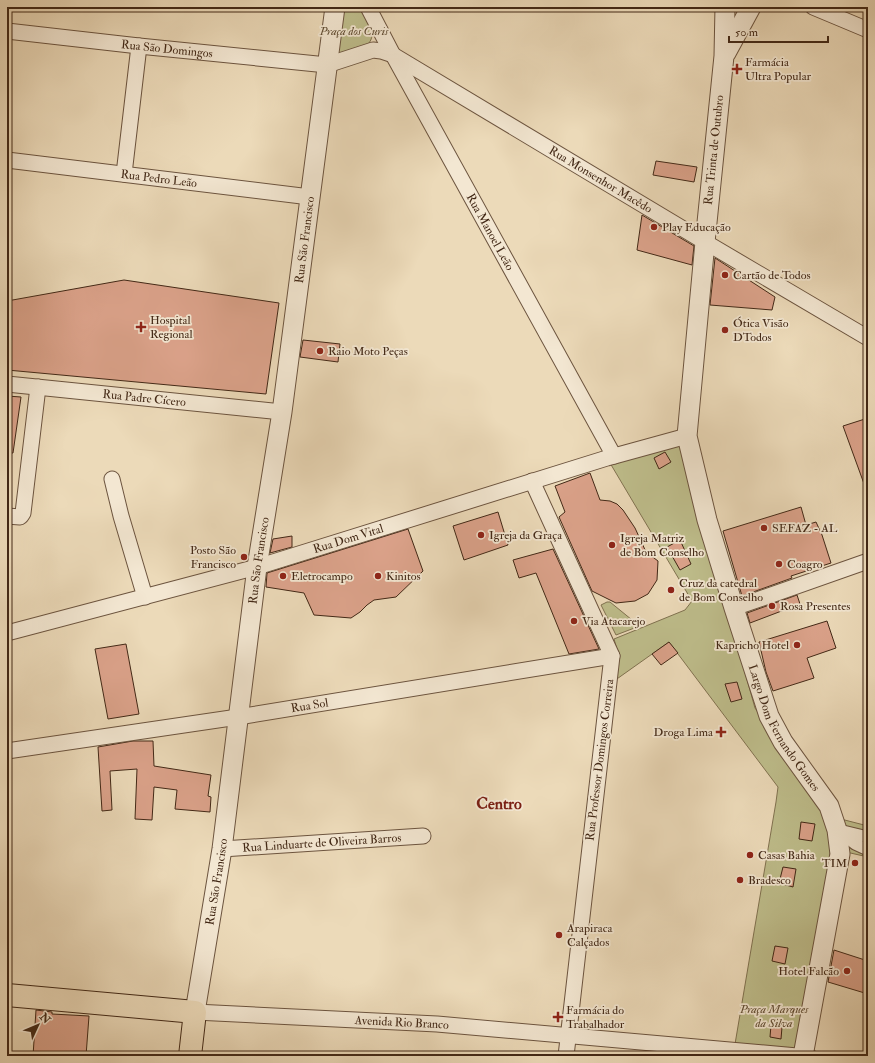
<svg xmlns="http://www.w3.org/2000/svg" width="875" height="1063" font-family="'IM FELL Double Pica',serif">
<rect width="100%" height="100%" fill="#ecdab9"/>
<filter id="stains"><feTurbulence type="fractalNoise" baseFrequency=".005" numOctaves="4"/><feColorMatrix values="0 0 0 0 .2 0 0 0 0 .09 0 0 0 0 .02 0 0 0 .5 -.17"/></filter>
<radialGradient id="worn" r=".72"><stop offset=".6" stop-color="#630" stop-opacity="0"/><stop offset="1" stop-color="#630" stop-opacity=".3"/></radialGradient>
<path fill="#bebd8b" stroke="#807250" d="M339,7H363C367,18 378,34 368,44L334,55Z
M682,443L696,498L755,708L824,811L831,847L804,1047L829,1056H797L734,1050L776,802L778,787L669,642L614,681L618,653L614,639L685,610L692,601L610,463Z
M607,602H610L637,624V627L616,635L601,605Z
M833,817L868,826V857L846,852Z"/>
<path fill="#dba28a" stroke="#422816" d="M656,161L697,167L694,182L653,175Z
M642,215L694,246L692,265L637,250Z
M715,258L775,297L772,310L710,305Z
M124,280L279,303L266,394L7,370V301Z
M303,340L340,344L338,362L300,357Z
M7,396L21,397L13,453H7Z
M868,418V492H867L843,426Z
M665,452L671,462L659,469L654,458Z
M590,473L600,500L610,501L617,504L623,510L635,528L646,552L658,561L657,580L648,594L635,601L616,603L592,591L559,517L565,512L555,486Z
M801,507L806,525L816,522L822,535L831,563L791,576L792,578L742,596L723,531Z
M498,512L508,545L464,560L453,526Z
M408,529L423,571L396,597L374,600L367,605L360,612L351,618L314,615L304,593L266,587L267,573Z
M292,536V547L270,553L273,539Z
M680,540L691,564L680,570L667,547Z
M553,549L599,649L569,654L536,573L519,578L513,560Z
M797,595L800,604L750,623L747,613Z
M827,621L836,648L807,658L814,678L773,691L766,672L759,642Z
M669,642L678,653L661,665L652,654Z
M126,644L139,714L108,719L95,649Z
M737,682L742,699L731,702L725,684Z
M133,741H153L154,766L211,775L208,796L211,797L210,812L175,809L177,790L154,787L152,820L135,819L137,769L110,771L112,810L102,811L98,747Z
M801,822L815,824L812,841L799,839Z
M783,867L796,869L793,887L779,883Z
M775,946L788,948L785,964L772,961Z
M834,950L868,961V994L828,982Z
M36,1010L52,1012V1014L89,1016L86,1056H33Z
M771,1025L782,1027L781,1039L770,1037Z"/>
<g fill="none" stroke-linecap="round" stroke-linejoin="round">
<g stroke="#6c543f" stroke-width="13">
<path id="pedestrian" d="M837,830L855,844L868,850
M839,830L868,837"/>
</g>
<g stroke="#6c543f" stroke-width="17">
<g id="minor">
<path id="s1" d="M368,7L393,55L614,456"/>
<path d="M813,7L868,30"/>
<path id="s2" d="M7,31L139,46L327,65L373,50L381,51L393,55L705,242L868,338"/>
<path id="s3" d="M7,160L310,197"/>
<path d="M124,174L139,46"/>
<path id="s4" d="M7,384L282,412"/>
<path d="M112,479L121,516L145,597"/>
<path d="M532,481L612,656L566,1056"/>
<path d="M7,516L20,517L21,516L23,513L38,387"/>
<path d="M734,608L868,561"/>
<path id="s5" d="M7,633L257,567L607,458L687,436"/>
<path id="s6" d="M7,751L238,717L612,656"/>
<path id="s7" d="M222,849L423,836"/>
<path id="s8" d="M195,1012L437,1024L797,1056"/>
</g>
</g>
<g stroke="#6c543f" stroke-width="21">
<g id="tertiary">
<path id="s9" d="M725,7L724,56L705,242L687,436L707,520L734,608L769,716L783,742L829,806L837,830L840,854L803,1056"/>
<path d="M726,53L751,7"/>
<path id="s10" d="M195,1012L222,849L257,567L282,412L335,7"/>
</g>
</g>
<g stroke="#422816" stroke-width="24">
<path id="primary" d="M7,995L195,1012L190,1056"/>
</g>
<use href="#pedestrian" stroke="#f3e7d2" stroke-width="11"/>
<use href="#minor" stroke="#f3e7d2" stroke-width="15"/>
<use href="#tertiary" stroke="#f3e7d2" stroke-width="19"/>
<use href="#primary" stroke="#ecdab9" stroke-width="22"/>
</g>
<g fill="#8f2418" stroke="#f3e7d2" stroke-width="1.5">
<path d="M735 63h4v4h4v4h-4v4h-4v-4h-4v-4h4z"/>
<circle cx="654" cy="227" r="4"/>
<circle cx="725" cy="275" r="4"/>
<path d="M139 321h4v4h4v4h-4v4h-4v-4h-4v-4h4z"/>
<circle cx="725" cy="330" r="4"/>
<circle cx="320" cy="351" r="4"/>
<circle cx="764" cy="528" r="4"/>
<circle cx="481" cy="535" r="4"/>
<circle cx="612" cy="545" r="4"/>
<circle cx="244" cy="557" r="4"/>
<circle cx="779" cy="564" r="4"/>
<circle cx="283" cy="576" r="4"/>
<circle cx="378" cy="576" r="4"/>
<circle cx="671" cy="590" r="4"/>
<circle cx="772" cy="606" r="4"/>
<circle cx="574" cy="621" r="4"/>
<circle cx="797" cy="645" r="4"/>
<path d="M719 726h4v4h4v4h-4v4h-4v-4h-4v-4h4z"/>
<circle cx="750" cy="855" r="4"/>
<circle cx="855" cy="863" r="4"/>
<circle cx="740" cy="880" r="4"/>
<circle cx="559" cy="935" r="4"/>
<circle cx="847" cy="971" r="4"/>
<path d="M556 1011h4v4h4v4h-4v4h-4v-4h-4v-4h4z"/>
</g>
<g text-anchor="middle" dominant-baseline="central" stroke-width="3.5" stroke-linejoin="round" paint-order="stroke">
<g font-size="12" font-style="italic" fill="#614d33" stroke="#f3e7d2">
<text x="354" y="31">Praça dos Curis</text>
<text x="774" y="1009">Praça Marques<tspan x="774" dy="14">da Silva</tspan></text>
</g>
<g font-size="12" fill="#422816" stroke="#f3e7d2">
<text stroke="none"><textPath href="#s2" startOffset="161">Rua São Domingos</textPath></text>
<text transform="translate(714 150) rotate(-84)">Rua Trinta de Outubro</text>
<text stroke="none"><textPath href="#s3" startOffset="153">Rua Pedro Leão</textPath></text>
<text stroke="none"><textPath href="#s2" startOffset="633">Rua Monsenhor Macêdo</textPath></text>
<text stroke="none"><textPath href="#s1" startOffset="256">Rua Manoel Leão</textPath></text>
<text stroke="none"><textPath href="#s10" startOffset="780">Rua São Francisco</textPath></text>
<text stroke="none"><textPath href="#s4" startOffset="138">Rua Padre Cícero</textPath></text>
<text stroke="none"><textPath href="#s5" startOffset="354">Rua Dom Vital</textPath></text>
<text stroke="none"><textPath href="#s10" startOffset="456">Rua São Francisco</textPath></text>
<text stroke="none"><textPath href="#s6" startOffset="306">Rua Sol</textPath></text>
<text stroke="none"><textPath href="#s9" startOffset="740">Largo Dom Fernando Gomes</textPath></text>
<text transform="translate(600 760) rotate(-83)">Rua Professor Domingos Correira</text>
<text stroke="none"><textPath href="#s7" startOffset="100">Rua Linduarte de Oliveira Barros</textPath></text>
<text stroke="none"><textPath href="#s10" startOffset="132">Rua São Francisco</textPath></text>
<text stroke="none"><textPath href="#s8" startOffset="207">Avenida Rio Branco</textPath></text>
</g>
<g font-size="12" fill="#422816" stroke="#f3e7d2" text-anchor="start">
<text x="745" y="62">Farmácia<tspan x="745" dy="14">Ultra Popular</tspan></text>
<text x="662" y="227">Play Educação</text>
<text x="733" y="275">Cartão de Todos</text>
<text x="150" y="320">Hospital<tspan x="150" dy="14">Regional</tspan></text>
<text x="733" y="323">Ótica Visão<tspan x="733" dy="14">DTodos</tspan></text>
<text x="328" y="351">Raio Moto Peças</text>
<text x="772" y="528">SEFAZ - AL</text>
<text x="489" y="535">Igreja da Graça</text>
<text x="620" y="538">Igreja Matriz<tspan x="620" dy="14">de Bom Conselho</tspan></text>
<text x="236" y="550" text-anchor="end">Posto São<tspan x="236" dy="14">Francisco</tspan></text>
<text x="787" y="564">Coagro</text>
<text x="291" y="576">Eletrocampo</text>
<text x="386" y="576">Kinitos</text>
<text x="679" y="583">Cruz da catedral<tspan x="679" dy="14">de Bom Conselho</tspan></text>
<text x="780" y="606">Rosa Presentes</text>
<text x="582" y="621">Via Atacarejo</text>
<text x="789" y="645" text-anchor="end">Kapricho Hotel</text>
<text x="713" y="732" text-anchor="end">Droga Lima</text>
<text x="758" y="855">Casas Bahia</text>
<text x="847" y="863" text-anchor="end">TIM</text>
<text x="748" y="880">Bradesco</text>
<text x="567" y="928">Arapiraca<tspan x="567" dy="14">Calçados</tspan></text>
<text x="839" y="971" text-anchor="end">Hotel Falcão</text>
<text x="566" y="1010">Farmácia do<tspan x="566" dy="14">Trabalhador</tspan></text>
</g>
<g font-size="16" font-weight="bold" fill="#7a1f14" stroke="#f3e7d2">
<text x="499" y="804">Centro</text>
</g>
</g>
<rect width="875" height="1063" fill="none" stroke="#ecdab9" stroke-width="24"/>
<rect x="8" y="8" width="859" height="1047" fill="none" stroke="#422816" stroke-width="2"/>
<rect x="12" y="12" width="851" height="1039" fill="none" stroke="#422816"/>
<g transform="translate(38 1025) rotate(46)" stroke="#f3e7d2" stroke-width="3" paint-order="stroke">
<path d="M0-3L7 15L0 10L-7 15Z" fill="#422816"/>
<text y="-6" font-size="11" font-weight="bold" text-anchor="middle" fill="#422816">N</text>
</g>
<path d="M729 36v6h99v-6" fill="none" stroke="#422816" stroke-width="2"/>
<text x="735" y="36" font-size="12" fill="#422816" stroke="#f3e7d2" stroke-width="3" paint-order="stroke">50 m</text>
<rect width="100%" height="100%" filter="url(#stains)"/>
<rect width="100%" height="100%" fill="url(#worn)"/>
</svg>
